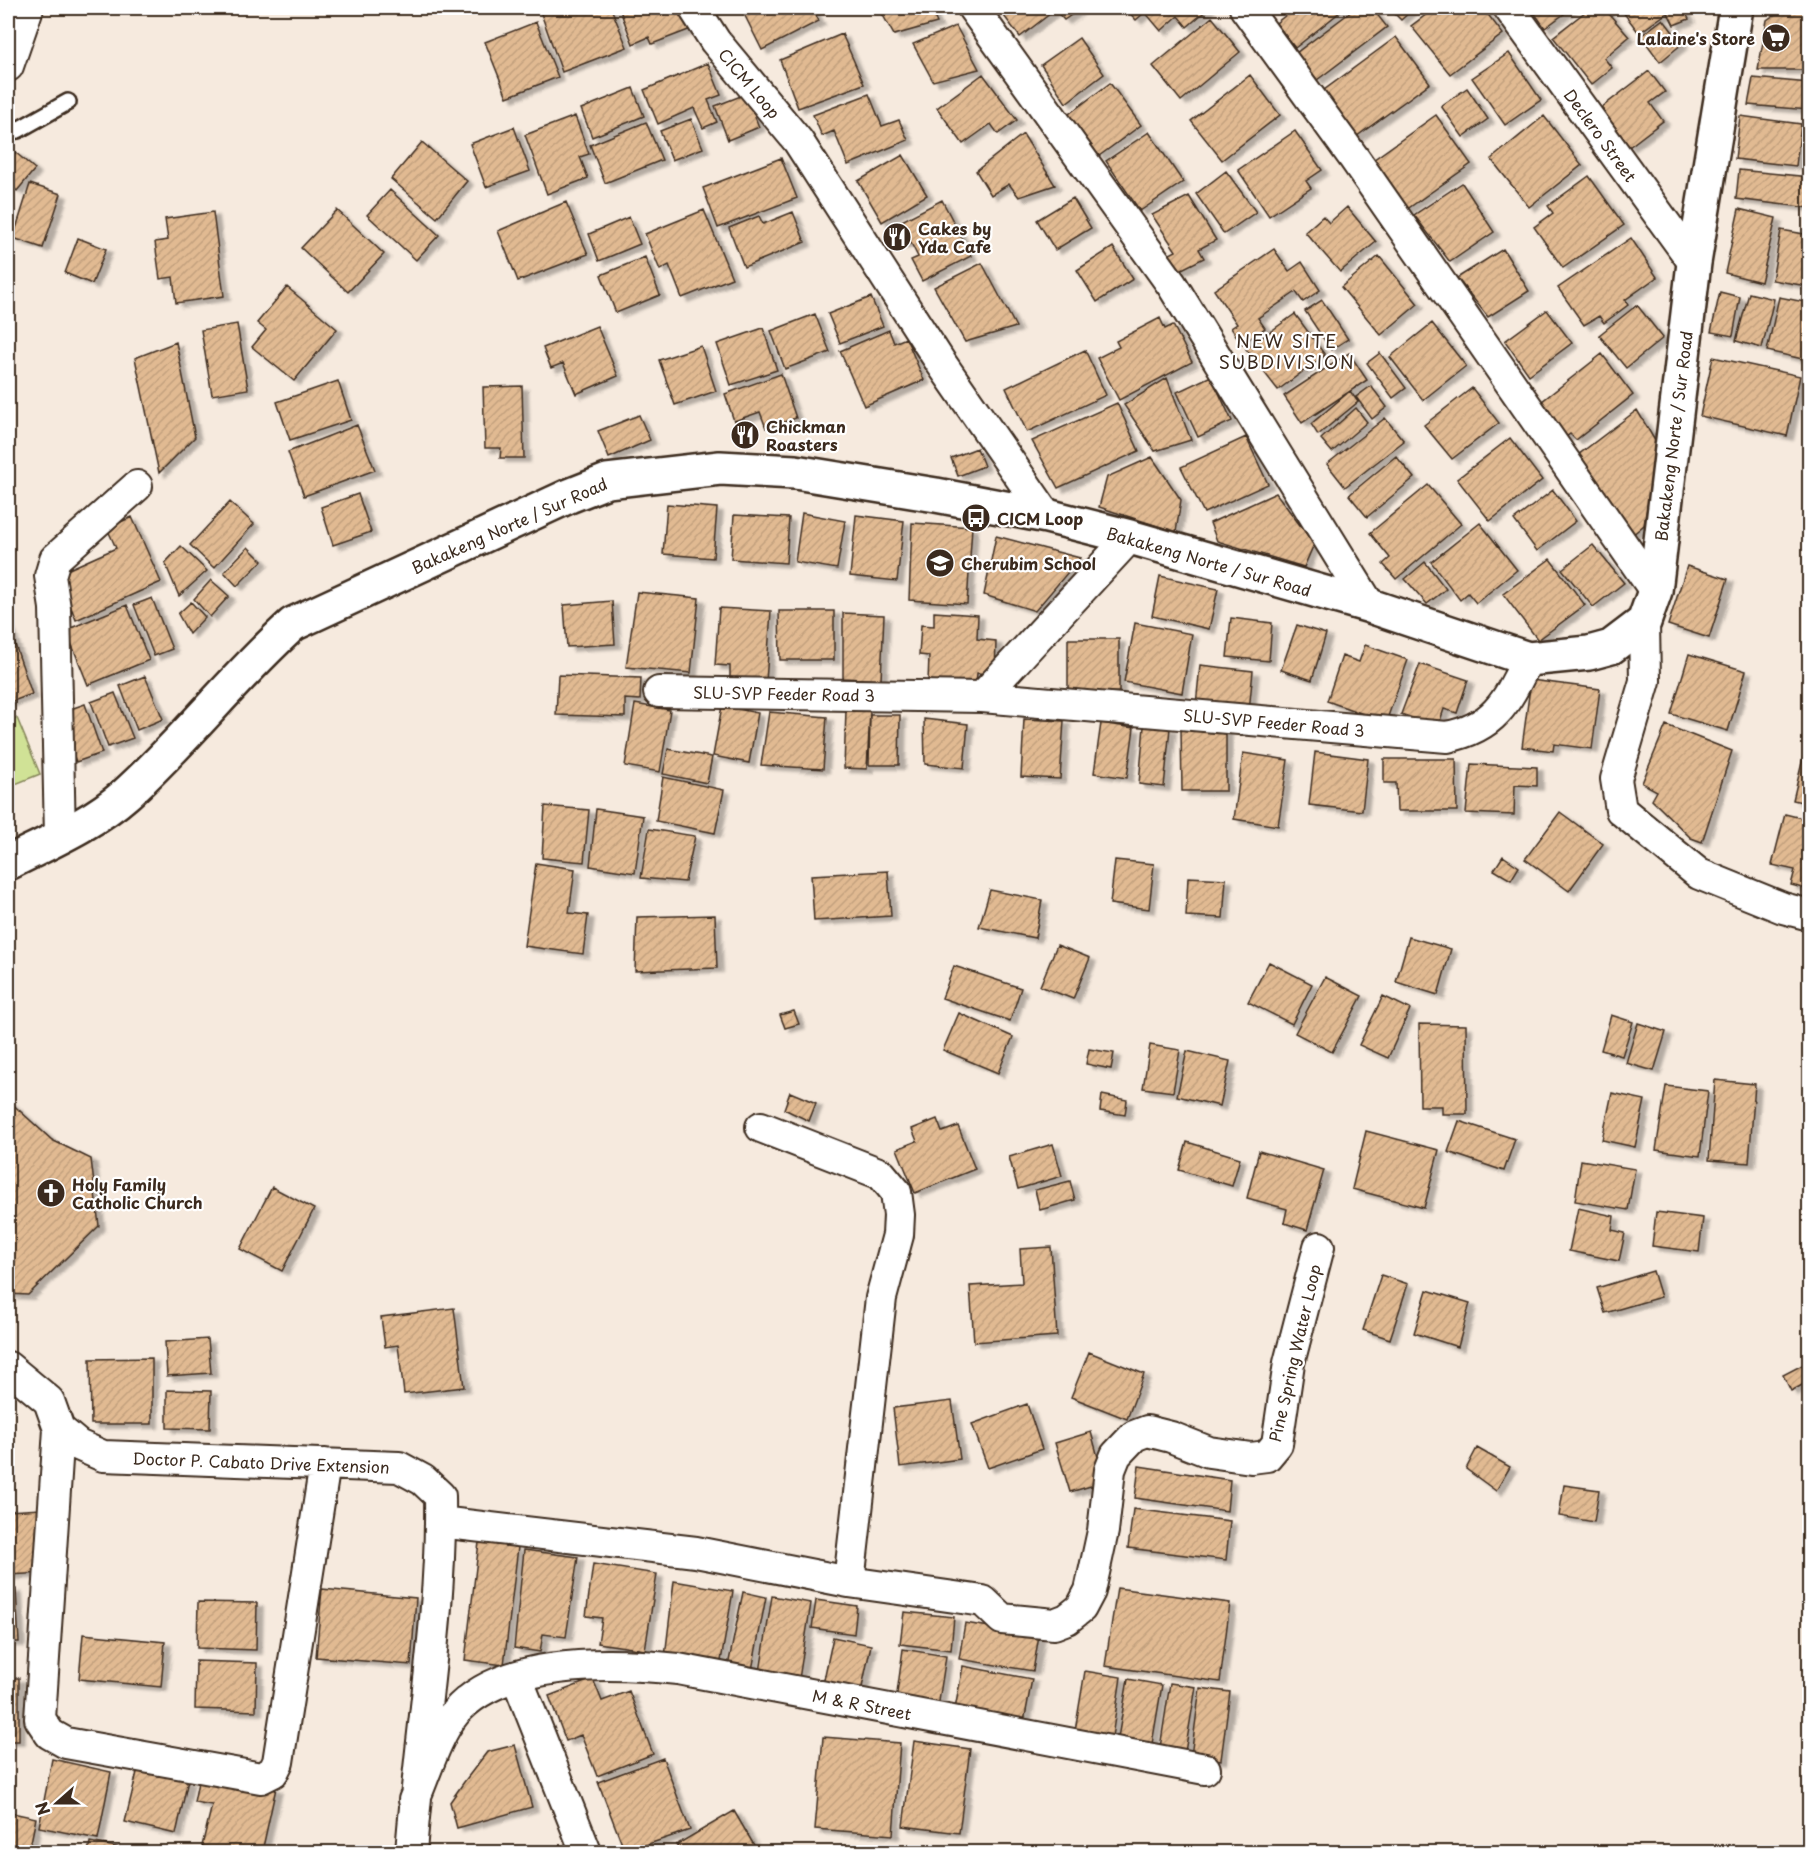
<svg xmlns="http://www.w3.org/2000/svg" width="1817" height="1860" font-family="'Playpen Sans',sans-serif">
<defs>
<pattern id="building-hatch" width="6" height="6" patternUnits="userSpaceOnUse" patternTransform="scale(1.5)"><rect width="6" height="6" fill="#e1ba92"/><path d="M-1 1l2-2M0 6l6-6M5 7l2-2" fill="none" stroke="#c2a07d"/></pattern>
<filter id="shadow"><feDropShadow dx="6" dy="4" stdDeviation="1.5" flood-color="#0004"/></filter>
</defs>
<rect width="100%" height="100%" fill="#f6eade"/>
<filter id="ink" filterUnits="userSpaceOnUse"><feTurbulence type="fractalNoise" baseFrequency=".0167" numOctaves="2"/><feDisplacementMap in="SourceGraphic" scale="12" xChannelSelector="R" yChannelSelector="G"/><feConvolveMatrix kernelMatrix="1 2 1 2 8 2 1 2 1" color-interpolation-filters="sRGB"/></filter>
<g filter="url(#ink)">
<path fill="#d0e296" stroke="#86865a" stroke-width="1.5" d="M17,718L40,774L8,787V722Z"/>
<path fill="url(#building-hatch)" stroke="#3b2a1e" stroke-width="1.5" filter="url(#shadow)" d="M539,8H611L627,47L562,72Z
M619,8H682L691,29L652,44L649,37L633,44Z
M748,8H812L819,21L762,50L742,10Z
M879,8H930L937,23L894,35Z
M998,8H1081L1064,20L1055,10L1020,37Z
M1125,8H1209L1187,27L1178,16L1161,31L1145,12L1136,20Z
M1295,8H1345L1295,48L1276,23Z
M1356,8H1372L1387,27L1317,80L1296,53Z
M1389,8H1414L1401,20Z
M1435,8H1483L1503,34L1450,74L1411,26Z
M1531,8H1572L1545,28Z
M1590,8H1604L1629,37L1604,58L1612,68L1591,85L1553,37Z
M1620,8H1674L1639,33Z
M1680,8H1683L1689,19L1674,25L1668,13Z
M1784,8H1794L1806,13L1810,26V70H1758L1767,20Z
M1212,17L1240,52L1181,101L1153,66Z
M1663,19L1682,44L1660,62L1641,36Z
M536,22L558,77L507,97L485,42Z
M956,26L979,69L933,81L913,44Z
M842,34L864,84L798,108L780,60Z
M1396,37L1430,83L1353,139L1320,93Z
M1079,38L1104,74L1066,103L1041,65Z
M1509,53L1541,100L1505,125L1472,78Z
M708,63L721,95L708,100L717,122L703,128L694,108L658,124L644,90Z
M1649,71L1665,92L1650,103L1663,121L1629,147L1601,108Z
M983,74L1017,120L998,134L991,124L963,144L937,108Z
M1250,75L1280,115L1222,160L1191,121Z
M1753,78L1810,83V110L1748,105Z
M1110,83L1141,125L1099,156L1082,133L1074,139L1061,120Z
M633,88L644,116L592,137L581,109Z
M1467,88L1488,119L1463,137L1441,106Z
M746,94L759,127L728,140L715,106Z
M869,94L882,126L899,120L908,140L848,165L834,131L822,136L813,115Z
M1436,115L1471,164L1403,212L1366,165Z
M575,116L589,154L580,157L588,178L547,194L525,135Z
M1544,116L1582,165L1529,207L1491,159Z
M1740,116L1801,124L1796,166L1735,159Z
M691,119L703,148L672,160L660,131Z
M646,122L662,160L605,183L590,145Z
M514,127L530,171L486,187L470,144Z
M1295,131L1322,170L1306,181L1311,188L1269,216L1238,170Z
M1149,132L1183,182L1140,211L1106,161Z
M1023,134L1055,185L1019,197L1009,184L991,195L976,171Z
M422,142L467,181L437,218L391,179Z
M15,152L35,169L17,191L8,183V161Z
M903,155L927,195L882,222L858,181Z
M781,158L797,198L718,228L703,188Z
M1739,170L1810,177V208L1736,199Z
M1226,171L1256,212L1224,234L1196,194Z
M1589,176L1624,225L1563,268L1534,227L1553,213L1548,206Z
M1462,183L1494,232L1450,262L1414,215Z
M30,184L61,194L43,248L13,238Z
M390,190L439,235L416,260L367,215Z
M1189,196L1216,240L1199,249L1204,258L1178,271L1168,255L1176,251L1152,215Z
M1073,198L1091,228L1055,250L1037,220Z
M942,200L971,256L922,281L911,260L918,257L910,241L901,245L892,226Z
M566,202L588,254L518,281L498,231Z
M1347,207L1376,242L1340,272L1305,232L1323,216L1329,223Z
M1739,209L1776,218L1761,282L1725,273Z
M337,210L384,254L348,292L301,248Z
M704,210L732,278L682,298L669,265L660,270L645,234Z
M213,212L224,296L176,303L173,277L160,279L155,242L168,240L165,219Z
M793,212L805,242L744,267L729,228L759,216L763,224Z
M629,217L640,244L599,261L589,234Z
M1781,230L1810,235L1807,286L1772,280Z
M78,238L106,249L92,284L65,273Z
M1631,238L1657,277L1625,300L1628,305L1604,323L1599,316L1584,325L1558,288Z
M1113,247L1133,279L1097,302L1077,270Z
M1274,249L1289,271L1302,262L1320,290L1303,302L1296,292L1258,318L1265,328L1242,344L1231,328L1237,324L1214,290Z
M1503,249L1529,291L1488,317L1457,278Z
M1379,256L1418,304L1381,335L1341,287Z
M645,257L660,295L616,313L601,275Z
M982,263L1016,327L965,342L934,287Z
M287,287L337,329L294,381L252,347L266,330L257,323Z
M1720,292L1740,297L1733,336L1711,332Z
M1749,293L1774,299L1762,348L1736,341Z
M871,297L883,326L840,343L828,314Z
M1779,297L1810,303L1807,360L1767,351Z
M1322,300L1348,339L1331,350L1305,311Z
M1637,305L1663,338L1626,368L1599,335Z
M1547,310L1572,343L1529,375L1505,341Z
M815,314L830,352L785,369L771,331Z
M1295,314L1325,355L1278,390L1246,349Z
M1160,318L1165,329L1173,325L1192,362L1119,400L1097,358L1119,347L1116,341Z
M1432,323L1466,366L1423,400L1390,357Z
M237,324L248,389L212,395L201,330Z
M597,326L618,376L576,394L563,363L551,368L543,348Z
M763,328L777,370L731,385L717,344Z
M889,330L894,343L906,338L924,380L864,406L840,351Z
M176,342L195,437L159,473L135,358Z
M701,346L716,391L675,405L659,360Z
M1085,350L1106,395L1027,432L1006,388Z
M1349,353L1367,380L1302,423L1284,396Z
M1380,353L1406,388L1393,398L1367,363Z
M1602,354L1633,395L1576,440L1570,434L1558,443L1532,409Z
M1713,357L1800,376L1787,436L1700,416Z
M781,374L796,418L766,428L760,412L734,421L725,394Z
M1211,376L1232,421L1198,437L1177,392Z
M1167,378L1191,440L1155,451L1124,405Z
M338,381L351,420L290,440L277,402Z
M522,386L524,458H500L501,448H485L483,387Z
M1371,386L1387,407L1372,419L1356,397Z
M1472,388L1499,423L1452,459L1424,425Z
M1350,391L1358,402L1318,435L1311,424Z
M1117,403L1139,451L1058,488L1032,441Z
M1356,408L1367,422L1332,452L1321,439Z
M1637,410L1658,446L1644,525L1631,536L1574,458Z
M639,415L650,440L609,458L598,431Z
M1385,418L1404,441L1345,487L1327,464Z
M357,425L375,470L304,496L288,452Z
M1246,437L1268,484L1204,513L1181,467Z
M1510,438L1542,480L1490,521L1457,479Z
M977,448L984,466L958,476L951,458Z
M1396,456L1414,478L1367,517L1349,495Z
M1152,457L1181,500L1176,532L1099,507L1107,477Z
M1428,485L1461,524L1396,579L1383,564L1390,558L1370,533Z
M1553,490L1576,521L1537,551L1514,520Z
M1276,493L1314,544L1304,567L1217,541L1210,523Z
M358,494L371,532L333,545L321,507Z
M230,502L254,524L214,568L190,545Z
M667,504L717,508L713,558L663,554Z
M802,513L845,521L837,569L795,562Z
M734,515L789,518L786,563L731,559Z
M856,515L904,521L897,581L850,576Z
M132,517L161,582L76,620L58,574L116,548L107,528Z
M912,523L972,527L967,604L909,600Z
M1480,523L1517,570L1476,603L1468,593L1460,600L1431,562Z
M996,536L1080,558L1035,611L984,595Z
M1593,545L1624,583L1593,607L1562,569Z
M181,546L207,571L179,596L165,563Z
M248,547L262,561L237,586L224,572Z
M1550,559L1585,605L1538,640L1503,594Z
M1425,562L1446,589L1427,604L1405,579Z
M1687,566L1728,579L1709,638L1668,625Z
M1160,576L1218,589L1209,629L1152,616Z
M211,580L229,596L210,617L194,599Z
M637,592L699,598L691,673L626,667Z
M152,598L172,649L154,656L134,605Z
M612,601L615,644L567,647L564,605Z
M191,602L205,617L189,634L178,614Z
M127,605L149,660L88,685L66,630Z
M719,608L771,611L766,682L730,680V666L715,665Z
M779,611H834V660H780Z
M934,612L978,615L977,639L996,641L995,674L977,673L976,685L928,682L929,656L919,655L921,625L934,626Z
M843,613L884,615L881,680L843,678Z
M1231,618L1272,623L1269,661L1227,657Z
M1135,623L1192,634L1182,693L1124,682Z
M8,624L32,694L8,703Z
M1297,625L1326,634L1312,680L1281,670Z
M1068,639H1119V692L1068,693Z
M1365,645L1408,660L1386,722L1327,701L1342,656L1359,662Z
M1689,654L1746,671L1728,731L1671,714Z
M1420,664L1468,680L1457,713L1444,709L1438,727L1401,714Z
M1200,665L1253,671L1249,711L1196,705Z
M558,675L641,678L640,700L625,699V717L556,715Z
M145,676L163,719L137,730L120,686Z
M1531,680L1600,689L1592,749L1554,744L1553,751L1522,747Z
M115,693L133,738L108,747L91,702Z
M85,704L102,753L76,762L59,713Z
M635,704L670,710L660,772L625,766Z
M722,706L758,713L749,763L713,756Z
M846,710L870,711L867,769L844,768Z
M769,712L827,717L823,769L761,765Z
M870,715H900L899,765H869Z
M924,719L968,724L964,768L925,764Z
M1024,719L1064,721L1060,779L1021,777Z
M1101,723L1134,728L1127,778L1094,773Z
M1666,725L1732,751L1702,842L1691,838L1652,800L1657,791L1642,783Z
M1144,726L1170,728L1164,787L1139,784Z
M1226,728V791H1182L1181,729Z
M668,749L712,757L707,783L663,774Z
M1315,752L1368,759L1362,811L1309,805Z
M1243,753L1288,760L1278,826L1234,819Z
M1803,758L1810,760V804L1793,800Z
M1384,759H1456L1457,811H1397L1396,783H1384Z
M1471,764L1537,767V786L1515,785L1514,815L1466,813Z
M663,777L724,790L715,833L656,821Z
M545,806L589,810L584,862L542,858Z
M596,809L643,816L635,873L590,866Z
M1560,812L1603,844L1569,891L1525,859Z
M1785,814L1810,820V890L1791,885L1795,870L1772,865Z
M649,829L695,836L685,882L641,878Z
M1503,856L1519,867L1511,880L1494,870Z
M1115,860L1154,864L1149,909L1110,904Z
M536,863L575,869L569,913L588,915L583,954L524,946Z
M888,871L891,916L814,921L811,875Z
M1188,877L1226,879L1223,918L1186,916Z
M990,890L1042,900L1035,938L979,927Z
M715,915L717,968L635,971L637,917Z
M1409,937L1451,949L1438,995L1396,982Z
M1057,945L1090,958L1073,999L1040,986Z
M1269,962L1312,984L1292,1024L1248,1002Z
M954,966L1021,988L1010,1021L942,998Z
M1325,977L1362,996L1332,1052L1295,1033Z
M1383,996L1410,1009L1388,1058L1359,1045Z
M794,1011L799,1024L785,1028L780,1015Z
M959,1013L1013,1037L998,1073L943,1050Z
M1611,1015L1633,1022L1622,1056L1601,1050Z
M1638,1023L1666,1032L1654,1071L1626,1063Z
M1419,1024L1466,1025L1467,1114H1442V1106H1420Z
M1150,1045L1180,1050L1173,1092L1143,1088Z
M1089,1049L1114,1053L1111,1069L1086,1064Z
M1187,1051L1230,1061L1220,1106L1177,1096Z
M1715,1080L1755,1084L1749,1163L1709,1160Z
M1666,1086L1708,1091L1700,1156L1656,1150Z
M790,1092L816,1103L809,1121L784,1109Z
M1612,1093L1645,1100L1635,1147L1602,1140Z
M1102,1095L1127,1100L1125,1115L1100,1111Z
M8,1100L52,1140L91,1159L99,1226L28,1295L8,1294Z
M937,1119L942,1132L958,1126L975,1169L915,1193L897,1149L917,1141L912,1129Z
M1459,1121L1515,1139L1504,1171L1448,1152Z
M1366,1131L1439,1150L1424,1208L1352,1189Z
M1187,1142L1240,1158L1232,1186L1179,1170Z
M1053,1144L1062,1176L1018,1189L1009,1157Z
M1259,1151L1324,1170L1307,1230L1284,1223L1287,1209L1247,1198Z
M1581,1160L1635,1169L1628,1210L1575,1201Z
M1070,1181L1075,1200L1040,1210L1035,1190Z
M272,1187L314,1209L282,1271L240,1249Z
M1578,1208L1614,1216L1612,1230L1625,1233L1619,1261L1569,1251Z
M1656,1212L1703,1218L1699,1252L1652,1246Z
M1051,1247L1057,1336L974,1342L970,1286L1022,1283L1020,1249Z
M1653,1271L1661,1297L1605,1313L1597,1288Z
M1381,1275L1408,1284L1390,1339L1363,1330Z
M1427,1290L1470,1303L1458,1347L1414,1333Z
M454,1308L464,1387L404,1394L398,1345L385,1347L381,1317Z
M208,1339L211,1373L167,1376L165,1342Z
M1089,1352L1144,1374L1127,1419L1071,1397Z
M152,1358V1424H91L90,1359Z
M1810,1361V1381L1791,1391L1783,1375Z
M167,1390L211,1391L210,1429L167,1428Z
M952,1401L960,1459L900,1467L893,1408Z
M1027,1404L1042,1449L988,1468L972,1424Z
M1091,1432L1105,1482L1070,1492L1055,1443Z
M1477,1448L1510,1467L1496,1491L1466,1469Z
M1139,1466L1230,1480L1227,1511L1135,1498Z
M1564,1485L1599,1490L1594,1522L1559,1516Z
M41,1509L45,1573L8,1575V1511Z
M1133,1509L1230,1521L1226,1560L1128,1548Z
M479,1542L518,1547L504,1665L465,1660Z
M524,1550L578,1557L566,1637L543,1634L540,1652L514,1648Z
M593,1564L657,1574L645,1650L598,1643L602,1618L586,1616Z
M674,1581L733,1591L720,1667L665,1657Z
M1117,1588L1230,1603L1220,1682L1105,1666Z
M16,1589L19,1642H8V1590Z
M322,1589L416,1598L411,1665L316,1657Z
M743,1592L766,1597L752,1670L728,1666Z
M772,1596L811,1603L799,1679L760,1672Z
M816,1600L857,1606L854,1634L812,1628Z
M198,1602L257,1603L256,1650L197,1648Z
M904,1612L954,1617L951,1650L900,1644Z
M965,1623L1039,1635L1033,1671L959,1659Z
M83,1634L165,1642L161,1687L79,1679Z
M833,1637L871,1645L860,1697L822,1689Z
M903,1649L946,1656L938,1708L896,1701Z
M196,1661L257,1663L256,1711L195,1709Z
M963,1666L1032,1679L1024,1722L955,1709Z
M1085,1671L1121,1677L1112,1737L1075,1731Z
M8,1678H19V1741H8Z
M593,1679L602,1701L629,1691L653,1754L597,1776L581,1735L566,1741L549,1696Z
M1128,1679L1162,1685L1152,1744L1118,1738Z
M1170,1683L1196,1687L1185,1752L1160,1748Z
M1200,1688L1230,1692L1221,1760L1191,1756Z
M823,1737L900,1743L893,1835L815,1829Z
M914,1741L970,1749L959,1833L903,1826Z
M515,1745L532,1807L457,1828L450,1802L464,1782L487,1752Z
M663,1758L690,1830L625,1852L598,1782Z
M52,1759L111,1772L98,1839L39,1827Z
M138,1768L188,1780L176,1834L125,1822Z
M200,1772L276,1788L262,1852H231L202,1846L212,1805L194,1802Z
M734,1811L758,1852H681L676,1845Z
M8,1812L36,1818L29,1852H8Z
M90,1842L143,1852H88Z"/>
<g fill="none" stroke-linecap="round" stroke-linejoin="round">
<g stroke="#3b2a1e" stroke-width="20">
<path id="lane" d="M8,131L18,130L68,102"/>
</g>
<g stroke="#3b2a1e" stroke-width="34">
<path id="street" d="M694,8L715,41L798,141L941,363L1047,516
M973,8L1172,285L1370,606
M1245,8L1354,158L1655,591
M1509,8L1694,263
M8,66L28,8
M1644,622L1645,681L1616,779L1621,810L1699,874L1783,908L1810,915
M659,692L982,697L1447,737C1496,727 1507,701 1528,659
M982,697L1130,537
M60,837L55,608L50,576L55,559L137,486
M761,1127L881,1174L896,1192L899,1215L898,1235L881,1298L849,1582
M8,1367L49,1401L59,1429L78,1445L103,1456L399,1467L423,1480L440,1496C442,1614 420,1734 411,1852
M59,1429L40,1719L50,1734L66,1743L261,1778L273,1772L278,1762L325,1464
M440,1522L696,1552L849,1582L983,1601L1002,1619L1054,1624L1067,1619L1081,1608L1090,1591L1103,1531L1110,1470L1116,1455L1134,1436L1147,1431L1171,1437L1209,1452L1251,1458L1267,1456L1277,1444L1289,1363L1319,1247
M517,1678L586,1852
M414,1800C426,1773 436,1736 455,1713C502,1658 612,1662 678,1669L1205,1769"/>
</g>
<g stroke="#3b2a1e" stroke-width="38">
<path id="secondary" d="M8,863C47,843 92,824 126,794C185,741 234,677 293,624L569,496L607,481L720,468L795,472L936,495L1047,516L1130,537L1370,606L1528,659L1589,653L1611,647L1644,622L1655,591L1694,263L1736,8"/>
</g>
<use href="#lane" stroke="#fff" stroke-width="15"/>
<use href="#street" stroke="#fff" stroke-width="30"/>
<use href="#secondary" stroke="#fff" stroke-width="33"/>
</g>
</g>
<defs>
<g id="supermarket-disc" transform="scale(1.5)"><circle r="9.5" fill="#3b2a1e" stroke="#fff"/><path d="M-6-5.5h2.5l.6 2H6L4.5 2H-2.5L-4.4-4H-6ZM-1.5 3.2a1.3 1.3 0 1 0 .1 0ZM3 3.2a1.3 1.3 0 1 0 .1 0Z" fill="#fff"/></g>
<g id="restaurant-disc" transform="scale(1.5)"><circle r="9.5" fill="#3b2a1e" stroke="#fff"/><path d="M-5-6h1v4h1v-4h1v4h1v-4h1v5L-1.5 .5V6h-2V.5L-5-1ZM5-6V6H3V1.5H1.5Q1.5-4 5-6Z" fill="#fff"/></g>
<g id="bus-disc" transform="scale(1.5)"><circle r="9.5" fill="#3b2a1e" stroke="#fff"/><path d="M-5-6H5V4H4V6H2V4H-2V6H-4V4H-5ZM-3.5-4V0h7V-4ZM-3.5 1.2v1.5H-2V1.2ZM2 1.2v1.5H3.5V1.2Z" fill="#fff"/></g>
<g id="school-disc" transform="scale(1.5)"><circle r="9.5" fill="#3b2a1e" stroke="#fff"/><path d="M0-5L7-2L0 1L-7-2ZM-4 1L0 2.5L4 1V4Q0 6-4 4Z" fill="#fff"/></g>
<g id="church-disc" transform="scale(1.5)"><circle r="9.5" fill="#3b2a1e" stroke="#fff"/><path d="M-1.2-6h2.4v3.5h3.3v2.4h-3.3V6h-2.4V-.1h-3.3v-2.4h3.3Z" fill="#fff"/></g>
</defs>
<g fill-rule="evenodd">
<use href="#supermarket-disc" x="1776" y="38"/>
<use href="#restaurant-disc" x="897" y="237"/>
<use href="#restaurant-disc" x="745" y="435"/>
<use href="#bus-disc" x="976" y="518"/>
<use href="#school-disc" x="940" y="563"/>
<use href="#church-disc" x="51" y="1193"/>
</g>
<g text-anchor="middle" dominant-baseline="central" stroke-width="4.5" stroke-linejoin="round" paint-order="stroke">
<g font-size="16" font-weight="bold" fill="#3b2a1e" stroke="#fff" text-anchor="start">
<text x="1755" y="38" text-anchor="end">Lalaine's Store</text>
<text x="918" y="228">Cakes by<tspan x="918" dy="18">Yda Cafe</tspan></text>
<text x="766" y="426">Chickman<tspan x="766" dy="18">Roasters</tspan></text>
<text x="997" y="518">CICM Loop</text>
<text x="961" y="563">Cherubim School</text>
<text x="72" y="1184">Holy Family<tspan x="72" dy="18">Catholic Church</tspan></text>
</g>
<g font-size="16" fill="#3b2a1e" stroke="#fff">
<text transform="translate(750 83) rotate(50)">CICM Loop</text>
<text transform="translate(1601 135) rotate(54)">Declero Street</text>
<text transform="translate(1673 436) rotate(-83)">Bakakeng Norte / Sur Road</text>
<text transform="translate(509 525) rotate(-24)">Bakakeng Norte / Sur Road</text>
<text transform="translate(1209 561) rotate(16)">Bakakeng Norte / Sur Road</text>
<text transform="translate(784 693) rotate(1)">SLU-SVP Feeder Road 3</text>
<text transform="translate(1274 722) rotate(5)">SLU-SVP Feeder Road 3</text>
<text transform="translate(1294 1353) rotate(-77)">Pine Spring Water Loop</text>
<text transform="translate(261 1462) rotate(2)">Doctor P. Cabato Drive Extension</text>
<text transform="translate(862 1704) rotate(11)">M &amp; R Street</text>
</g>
<g font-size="18" letter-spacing="1.5" fill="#3b2a1e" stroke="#fff">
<text x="1287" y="340">NEW SITE<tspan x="1287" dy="21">SUBDIVISION</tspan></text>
</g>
</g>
<rect width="1817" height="1860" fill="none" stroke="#fff" stroke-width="30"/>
<rect x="15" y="15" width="1787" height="1830" fill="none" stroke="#3b2a1e" stroke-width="2" filter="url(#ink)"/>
<g transform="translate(57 1803) rotate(249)" stroke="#ffffff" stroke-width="4.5" paint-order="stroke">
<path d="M0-4.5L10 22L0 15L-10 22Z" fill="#3b2a1e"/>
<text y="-9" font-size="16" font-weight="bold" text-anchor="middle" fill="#3b2a1e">N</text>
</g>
</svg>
